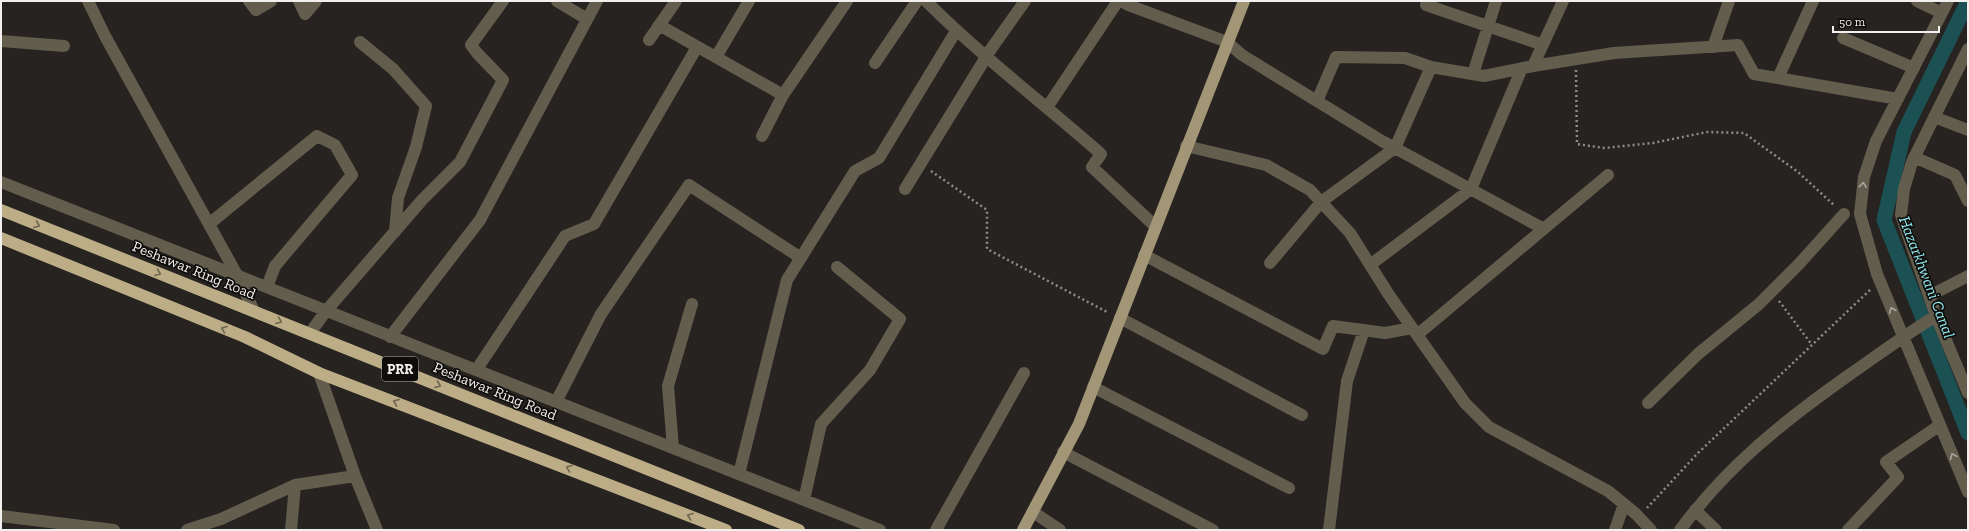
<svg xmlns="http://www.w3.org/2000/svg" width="1969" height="531" font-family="'Zilla Slab',serif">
<rect width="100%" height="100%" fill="#262320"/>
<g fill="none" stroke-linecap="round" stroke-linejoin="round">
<path stroke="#1c5154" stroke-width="15" d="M1968,1L1904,132L1884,220L1968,433"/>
<path stroke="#8f8d8a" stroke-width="2.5" stroke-dasharray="2 3" stroke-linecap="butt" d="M1576,70L1577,144L1604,148L1653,143L1707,132L1744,133L1798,172L1835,206
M931,171L987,210V249L1109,313
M1779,301L1812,345
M1647,508L1698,453L1871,289"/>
<path stroke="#635d4e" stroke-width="12" d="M88,1L105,36L237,275L254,311
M249,1L256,10L271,1
M299,1L305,14L316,1
M557,1L587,19
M926,1C981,56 1043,103 1101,154L1092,167L1155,226
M1122,1L1128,5L1227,42L1242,55L1382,141L1544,229
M1427,1L1426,5L1543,45
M1917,1L1942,13
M1948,1L1876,141L1864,177L1860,214L1877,274L1968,492
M659,25L783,95
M1843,38L1914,68
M649,40L676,1
M1,41L64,46
M360,42L393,69L426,106L416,147L398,198L395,232
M1713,47L1729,1
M1968,49L1912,162L1904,189L1901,215L1936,316L1968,393
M716,57L749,1
M875,63L917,1
M1533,66L1563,1
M1473,74L1496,1
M1778,78L1813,1
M1317,101L1336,57L1405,58L1431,67L1484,76L1533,66L1614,53L1738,45L1754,74L1898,99
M1048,106L1118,1
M1934,117L1968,130
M762,136L783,95L847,1
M1186,146L1266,165L1310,190L1350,233L1389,295L1465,403L1489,427L1608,491L1636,514L1651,530
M1914,157L1955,175L1968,201
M1,182L880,530
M905,189L991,49L1025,1
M209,224L317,136L335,145L352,175L275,266L267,287
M1144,255L1323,349L1333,326L1385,333L1412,328
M1270,263L1321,202L1395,148L1431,67
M1370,265L1471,189L1522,68
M1929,296L1968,276
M1120,318L1302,415
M310,333L326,311L422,200L460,162L503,80L477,53L471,45L503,1
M1417,335L1608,175
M390,337L480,220L597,1
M477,369L565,236L594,224L697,47
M319,373L355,476L377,530
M1093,387L1289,488
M556,402L601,314L689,185L801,258
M1648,403L1698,354L1759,304L1799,264L1844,214
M673,448L668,386L692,304
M1063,452L1213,530
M739,474L787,280L855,171L879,158L956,31
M804,500L821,424L870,370L900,319L837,267
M1695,510L1716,530
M1033,512L1060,530
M1,516L114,530
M187,530L221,519L295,485L355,476
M291,530L295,485
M936,530L1024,373
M1329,530L1347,381L1364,330
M1615,530L1624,504
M1680,530C1728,465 1784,421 1849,375C1878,355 1906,334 1936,316
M1848,530L1898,477L1886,462L1940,425"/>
<path stroke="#a39676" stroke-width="12" d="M1023,530L1079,424L1244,1"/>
<path stroke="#bcad86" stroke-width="12" d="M1,210L799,530
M1,238L245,337L319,373L726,530"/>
</g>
<defs><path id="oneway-chevron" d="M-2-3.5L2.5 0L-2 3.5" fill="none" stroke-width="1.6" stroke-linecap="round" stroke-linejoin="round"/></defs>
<g stroke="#aaa69e">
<use href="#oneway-chevron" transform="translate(1863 185) rotate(-84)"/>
<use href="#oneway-chevron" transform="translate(1892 310) rotate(-113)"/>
<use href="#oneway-chevron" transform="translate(1953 456) rotate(-112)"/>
</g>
<g stroke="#6e654f">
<use href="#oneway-chevron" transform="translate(37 225) rotate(22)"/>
<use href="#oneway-chevron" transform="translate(158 273) rotate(22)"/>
<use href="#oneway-chevron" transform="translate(279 321) rotate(21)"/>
<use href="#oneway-chevron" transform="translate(224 329) rotate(-158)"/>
<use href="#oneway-chevron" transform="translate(438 385) rotate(22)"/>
<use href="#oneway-chevron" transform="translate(396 402) rotate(-159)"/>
<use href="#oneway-chevron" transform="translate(569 468) rotate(-159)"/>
<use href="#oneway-chevron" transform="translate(690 516) rotate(-159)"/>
</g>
<g text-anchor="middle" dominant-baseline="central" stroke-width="3.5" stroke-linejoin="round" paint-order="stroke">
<rect fill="#0e0d0b" stroke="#aeacaa" stroke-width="1" x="382" y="357" width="36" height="24" rx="3"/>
<g font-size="14" font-weight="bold" fill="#f2f0ee">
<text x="400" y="369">PRR</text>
</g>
<g font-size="15" fill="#f2f0ee" stroke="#0e0d0b">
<text transform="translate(194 270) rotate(22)">Peshawar Ring Road</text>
<text transform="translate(495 391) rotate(22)">Peshawar Ring Road</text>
</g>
<g font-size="16" font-style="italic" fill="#92eaef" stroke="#0e0d0b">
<text transform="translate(1927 277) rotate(69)">Hazarkhwani Canal</text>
</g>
</g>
<rect width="1969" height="531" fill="none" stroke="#f2f0ee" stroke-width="4"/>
<path d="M1833 26v6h106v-6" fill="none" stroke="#f2f0ee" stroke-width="2"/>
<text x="1839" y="26" font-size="12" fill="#f2f0ee" stroke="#0e0d0b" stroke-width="3" paint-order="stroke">50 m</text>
</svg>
